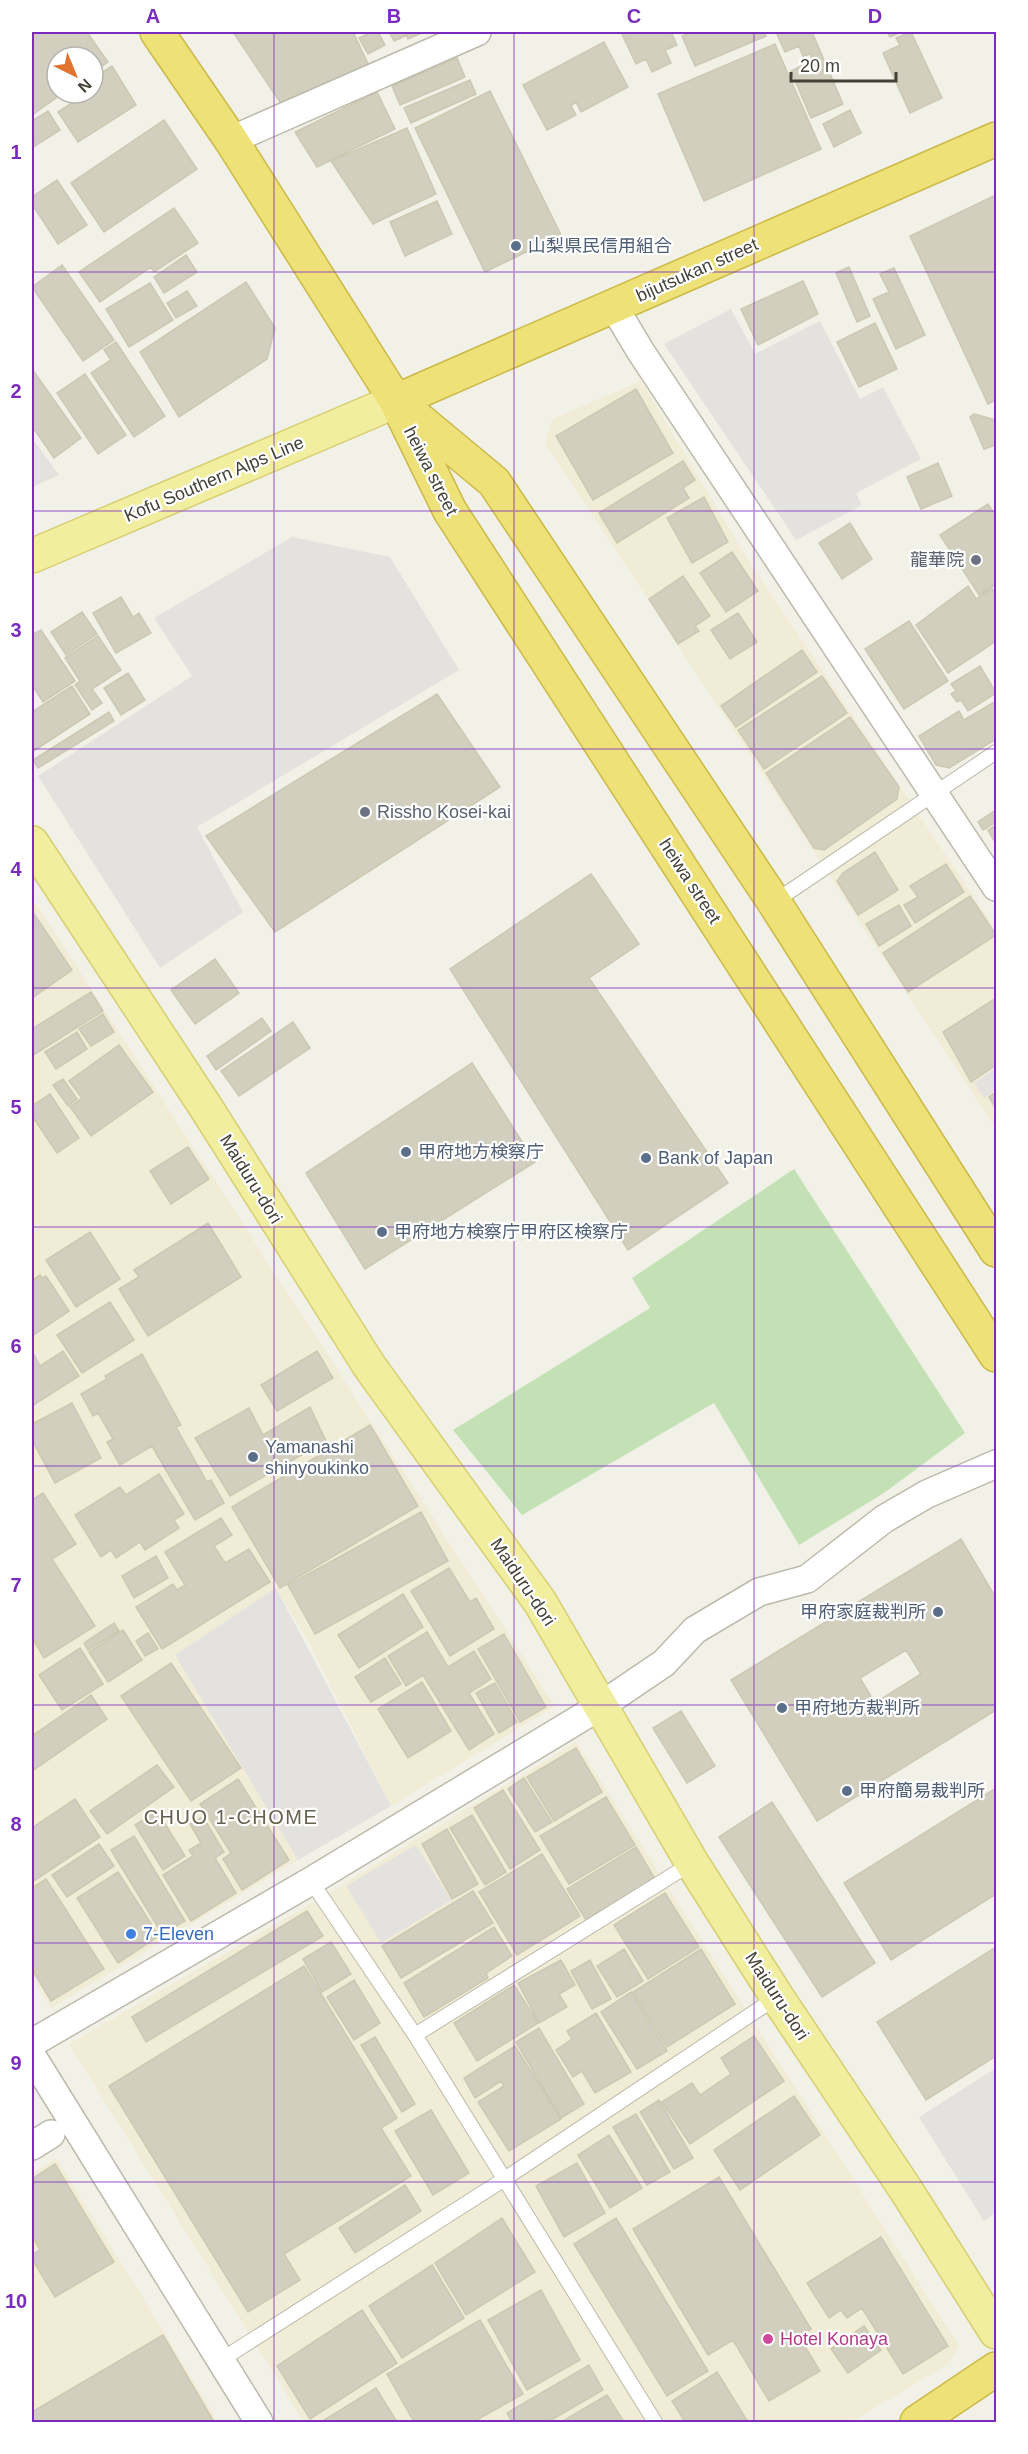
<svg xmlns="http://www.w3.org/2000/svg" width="1028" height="2454" font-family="Arial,'Noto Sans JP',sans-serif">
<rect width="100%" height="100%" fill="#f2f1e7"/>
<path fill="#f1ecd5" d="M641,381L739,545L996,930V1129L545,443L552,419Z
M32,898L555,1706L391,1806L310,1644L276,1588L175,1655L298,1860L51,2008L32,1976Z
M576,1742L959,2346L948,2364L851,2422H304L69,2044L314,1902Z
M56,2158L164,2332L218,2422H32V2173Z"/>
<path fill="#c3e1b5" d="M794,1169L965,1433L884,1493L799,1545L714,1403L522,1515L453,1430L650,1308L632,1278Z"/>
<path fill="#e3e2df" d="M731,309L755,354L820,321L860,399L883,387L921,459L856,493L862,505L796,540L664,344Z
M32,438L59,475L32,487Z
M292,537L390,557L459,670L197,827L243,912L160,968L38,776L192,676L154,618Z
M996,1068V1089L984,1098L974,1083Z
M276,1588L391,1806L298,1860L175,1655Z
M416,1845L451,1900L381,1943L346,1886Z
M996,2068V2213L984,2221L919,2117Z"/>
<path fill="#d2cfbe" stroke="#ccc8b2" stroke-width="1.5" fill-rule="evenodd" d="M34,32H87L108,62L93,72V57H57V93H63L32,115V33Z
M233,32H353L370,68L284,108Z
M371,32H378L385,45L368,54L359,38Z
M389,32H424L408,39L407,35L394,41Z
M621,32H671L677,45L665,50L671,63L652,72L646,59L636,64Z
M693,32H764L766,36L695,66L682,36Z
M776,32H812L843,104L811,118L791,71L807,63L810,70L816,68L810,54L803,56L799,46L785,52Z
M887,32H901L890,37Z
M911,32L942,98L910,113L883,53L900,45L896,38Z
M604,42L628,87L581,112L576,102L571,106L576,115L547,130L523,85Z
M775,44L821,149L704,201L658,94Z
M457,58L465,77L400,105L392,86Z
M112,66L136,105L78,142L58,112L87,93H93V89L100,85L95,77Z
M470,80L476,94L411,123L404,108Z
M490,91L561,235L485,272L415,128Z
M377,92L395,129L317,167L295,132Z
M850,110L861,133L834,147L823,124Z
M48,111L60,130L32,148V121Z
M164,120L197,169L104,232L71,183Z
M407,128L436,194L373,224L331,161Z
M57,180L87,225L58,244L32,204V197Z
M996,195V400L988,404L910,236Z
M437,201L452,234L405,256L390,222Z
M174,208L198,243L154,272L151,267L100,302L79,272Z
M186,255L197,272L164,293L154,277Z
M62,265L114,340L83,361L32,287Z
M849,267L870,316L857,322L836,273Z
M894,268L925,335L896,349L873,299L889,292L880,274Z
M803,281L818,314L758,345L741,309Z
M246,282L275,328L267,359L179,417L140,352Z
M150,283L173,320L129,347L106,309Z
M187,291L197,306L176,318L167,303Z
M875,323L897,369L859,387L837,342Z
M116,342L165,416L134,437L91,373L111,360L104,350Z
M32,369L81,438L54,458L32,426Z
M85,374L126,435L98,454L57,393Z
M636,389L673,453L593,500L556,436Z
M974,414L996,420V445L984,449L970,417Z
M683,461L695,480L683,488L689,498L617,543L599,513Z
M938,463L952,496L921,509L907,477Z
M704,497L728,542L692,563L667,518Z
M988,504L996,516V584L979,595L940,535Z
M850,523L872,559L842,579L819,543Z
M732,552L758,591L726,612L700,573Z
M683,576L710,616L695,626L699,631L678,644L649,599Z
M968,586L976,599L992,588L996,596V641L948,673L916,625Z
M121,597L133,617L139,613L151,633L116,653L93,613Z
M82,612L97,634L66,655L51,632Z
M738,613L757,642L730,659L711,630Z
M909,621L948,681L904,709L865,649Z
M41,630L75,681L43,702L32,685V635Z
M98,636L121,670L92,689L102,703L92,710L75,685L80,681L65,658Z
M802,650L817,672L736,727L721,706Z
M980,666L996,693L968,711L961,700L957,702L951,694L956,691L951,684Z
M128,673L145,700L121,715L104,688Z
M822,676L847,713L764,769L738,730Z
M72,686L90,714L32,752V712Z
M437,694L500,787L275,932L206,836Z
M996,701V739L949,768L936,765L919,736L959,711L964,720Z
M109,712L114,721L38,768L33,760Z
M850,717L899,787L897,799L824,850L814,848L766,773Z
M996,810V822L983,830L978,822Z
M996,825V844L988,830Z
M875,852L898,890L858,915L837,881L843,873Z
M946,864L964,892L915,923L904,905L918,897L910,886Z
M591,874L639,944L589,978L728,1183L628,1250L450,969Z
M970,896L996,935L908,992L883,953Z
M899,905L911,926L879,946L866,924Z
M32,911L72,970L32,998Z
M215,959L239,993L195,1024L171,990Z
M91,992L103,1011L32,1056V1029Z
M996,998V1065L971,1082L943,1032Z
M103,1014L114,1032L91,1046L79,1029Z
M262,1018L271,1031L216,1070L207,1056Z
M293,1022L310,1048L239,1096L221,1071Z
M77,1032L87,1049L56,1069L45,1052Z
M119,1045L153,1092L91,1136L70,1107L82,1098L69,1081Z
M472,1063L535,1162L365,1269L306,1173Z
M63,1079L77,1099L68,1106L53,1085Z
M996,1092V1109L989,1097Z
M50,1094L79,1138L57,1153L32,1116V1106Z
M188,1147L209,1179L171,1204L150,1171Z
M208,1223L241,1277L148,1336L119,1289L139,1277L134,1270Z
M90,1232L120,1279L76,1307L46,1260Z
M40,1275L42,1278L46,1276L69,1311L32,1336V1276L34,1279Z
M110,1302L134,1340L82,1373L57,1335Z
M32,1351L40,1366L63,1351L79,1376L32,1406Z
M317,1351L333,1378L277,1411L261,1385Z
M142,1354L181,1425L176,1427L207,1482L211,1480L224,1503L195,1520L152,1446L120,1465L107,1442L113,1439L98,1413L93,1416L81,1394L107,1379L105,1376Z
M72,1403L101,1458L55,1483L32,1440V1424Z
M310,1407L326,1441L230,1496L195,1438L249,1408L263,1435Z
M370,1425L418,1506L280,1588L232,1507Z
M159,1474L184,1514L174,1520L179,1528L145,1550L140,1542L116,1558L111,1550L101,1557L75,1515L120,1487L126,1495Z
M43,1493L76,1544L52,1559L95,1626L44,1658L32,1638V1500Z
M421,1512L448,1561L315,1634L288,1585Z
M221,1518L232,1535L214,1546L225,1563L249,1549L270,1582L162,1649L136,1607L173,1584L177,1590L185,1585L165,1552Z
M961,1539L996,1598V1710L817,1821L731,1680ZM906,1650L921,1674L875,1703L860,1678Z
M156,1556L168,1578L134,1598L122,1576Z
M449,1568L470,1602L476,1598L494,1629L450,1656L411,1591Z
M403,1594L423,1627L359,1668L338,1635Z
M114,1623L119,1631L88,1650L84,1643Z
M123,1630L142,1660L108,1682L89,1652Z
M427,1632L448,1667L474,1651L491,1679L469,1693L494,1734L469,1750L423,1675L406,1686L388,1656Z
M148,1633L158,1649L145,1656L136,1641Z
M504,1634L546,1707L520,1722L478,1649Z
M80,1648L103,1684L62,1710L39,1675Z
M385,1658L401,1684L371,1702L355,1677Z
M171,1663L241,1768L191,1801L121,1696Z
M422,1682L451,1731L408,1758L378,1709Z
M495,1683L517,1722L499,1733L476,1693Z
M91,1695L107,1719L32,1771V1736Z
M681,1711L715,1766L687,1783L653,1728Z
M576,1748L602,1792L554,1821L527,1777Z
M157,1765L174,1787L107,1834L90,1811Z
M524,1778L552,1822L535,1832L508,1789Z
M238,1779L289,1860L242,1890L223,1859L231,1853L200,1804Z
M996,1788V1894L891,1960L844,1883Z
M503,1790L540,1850L510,1869L474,1808Z
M606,1797L635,1845L569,1884L540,1836Z
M75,1799L100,1837L32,1882V1828Z
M772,1802L875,1963L822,1997L719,1837Z
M157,1811L185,1856L163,1870L135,1825Z
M472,1815L506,1872L485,1885L450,1828Z
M203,1817L224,1852L215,1858L236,1893L191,1921L163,1875L193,1856L189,1850L201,1843L190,1824Z
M447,1829L478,1884L452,1899L422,1844Z
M134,1836L185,1921L162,1934L111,1850Z
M99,1844L114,1866L67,1897L52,1875Z
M636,1847L655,1879L586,1920L567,1889Z
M542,1854L580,1916L517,1955L479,1892Z
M118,1872L159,1936L118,1963L77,1898Z
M46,1879L104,1969L51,2001L32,1969V1888Z
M473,1891L493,1923L401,1978L382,1946Z
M665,1893L699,1947L648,1979L614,1925Z
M307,1911L323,1936L146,2042L132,2017Z
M494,1927L512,1956L486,1973L488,1978L424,2017L404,1983Z
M331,1942L351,1974L322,1992L303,1959Z
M996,1947V2056L926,2100L877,2022Z
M624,1949L643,1981L617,1997L597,1966Z
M701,1949L735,2004L667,2047L633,1992Z
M561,1960L575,1985L559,1994L567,2007L539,2023L518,1983Z
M590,1960L611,1999L592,2009L571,1971Z
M304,1966L397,2118L381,2128L411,2176L284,2254L300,2280L248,2312L109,2086Z
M354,1980L380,2023L354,2040L327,1997Z
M514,1985L538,2023L477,2061L454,2023Z
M631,1992L667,2051L637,2069L601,2012Z
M596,2013L631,2072L595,2093L582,2071L573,2077L556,2050L572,2039L567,2031Z
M539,2028L584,2104L561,2118L516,2042Z
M754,2036L784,2081L690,2144L662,2102L692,2083L700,2095L731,2074L721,2058Z
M375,2037L415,2104L402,2112L361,2045Z
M515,2046L561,2119L509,2151L478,2102L504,2086L501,2081L475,2098L464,2078Z
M794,2096L820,2135L740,2190L714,2150Z
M659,2100L693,2158L674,2169L640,2112Z
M431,2110L469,2173L433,2195L395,2131Z
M636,2114L670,2172L647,2185L613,2127Z
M609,2135L642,2188L610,2208L578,2155Z
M577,2163L605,2213L564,2237L536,2186Z
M55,2164L114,2262L55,2297L32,2259V2255L40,2250L32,2236V2179Z
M719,2177L811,2329L799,2337L820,2371L769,2401L733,2340L708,2355L633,2229Z
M405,2185L421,2211L355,2253L339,2228Z
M502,2218L535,2272L466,2315L435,2263Z
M616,2218L708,2371L667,2396L574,2244Z
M881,2237L948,2346L903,2374L862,2308L847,2318L841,2310L829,2318L807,2283Z
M432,2265L464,2318L402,2358L369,2306Z
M541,2290L580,2360L527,2390L488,2320Z
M362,2310L397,2363L310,2419L277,2366Z
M480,2320L523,2394L473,2422H414L387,2374Z
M864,2326L881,2350L848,2373L831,2349Z
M163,2335L214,2422H32V2412Z
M589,2365L603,2390L548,2422H512L507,2413Z
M717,2372L748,2422H685L672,2401Z
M376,2388L397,2422H321Z
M607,2395L624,2422H561Z"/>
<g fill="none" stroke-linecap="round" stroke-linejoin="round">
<g stroke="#bcbaab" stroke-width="16">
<path id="lane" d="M774,902L996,752
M311,1881L415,2035L655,2422
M415,2035L692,1863
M221,2360L503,2180L777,1997"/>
</g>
<g stroke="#bcbaab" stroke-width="30">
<path id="street" d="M231,140L477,32
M614,307L641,352L996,887
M32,2043L311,1881L599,1707L664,1663L695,1630L759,1592L807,1579L884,1519L927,1494L996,1464
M32,2056L259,2422
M32,2146L51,2134"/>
</g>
<g stroke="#d6cf71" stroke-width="36">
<path id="primary" d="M32,556L396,401
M32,843L205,1106L370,1367L540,1602L692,1863L777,1997L906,2190L996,2332"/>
</g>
<g stroke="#cbb948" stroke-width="36">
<path id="highway" d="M157,32L231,140L396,401L450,511L996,1355
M396,401L996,139
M405,408L494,482L774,902L996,1250
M917,2422L996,2369"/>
</g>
<use href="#lane" stroke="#fff" stroke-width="14"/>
<use href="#street" stroke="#fff" stroke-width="27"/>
<use href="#primary" stroke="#f2ee9f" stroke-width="33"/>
<use href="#highway" stroke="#ede177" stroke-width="33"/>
</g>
<path fill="none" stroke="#7b2cbf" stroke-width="1.5" stroke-opacity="0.55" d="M274,32V2422M514,32V2422M754,32V2422M32,272H996M32,511H996M32,749H996M32,988H996M32,1227H996M32,1466H996M32,1705H996M32,1943H996M32,2182H996"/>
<g fill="#5c6f8a" stroke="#fff" stroke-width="2">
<circle cx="516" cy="246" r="6"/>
<circle cx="406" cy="1152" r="6"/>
<circle cx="646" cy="1158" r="6"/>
<circle cx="382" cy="1232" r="6"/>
<circle cx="253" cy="1457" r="6"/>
<circle cx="938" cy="1612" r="6"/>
<circle cx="782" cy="1708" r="6"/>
<circle cx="847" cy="1791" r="6"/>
</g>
<g fill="#6b7280" stroke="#fff" stroke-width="2">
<circle cx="976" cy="560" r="6"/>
<circle cx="365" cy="812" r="6"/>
</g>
<circle fill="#3f7fe0" stroke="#fff" stroke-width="2" cx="131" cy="1934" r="6"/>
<circle fill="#d1479c" stroke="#fff" stroke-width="2" cx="768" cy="2339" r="6"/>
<g text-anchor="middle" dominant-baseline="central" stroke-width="4.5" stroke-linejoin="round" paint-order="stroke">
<g font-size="18" fill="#4e5e75" stroke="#fff" text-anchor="start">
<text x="528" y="246">山梨県民信用組合</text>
<text x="418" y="1152">甲府地方検察庁</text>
<text x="658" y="1158">Bank of Japan</text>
<text x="394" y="1232">甲府地方検察庁甲府区検察庁</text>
<text x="265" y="1447">Yamanashi<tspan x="265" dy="21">shinyoukinko</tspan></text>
<text x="926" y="1612" text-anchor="end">甲府家庭裁判所</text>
<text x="794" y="1708">甲府地方裁判所</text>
<text x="859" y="1791">甲府簡易裁判所</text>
</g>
<g font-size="18" fill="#444237" stroke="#fff">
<text transform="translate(697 270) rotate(-24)">bijutsukan street</text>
<text transform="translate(431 471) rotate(63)">heiwa street</text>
<text transform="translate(214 479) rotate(-23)">Kofu Southern Alps Line</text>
<text transform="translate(690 881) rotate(57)">heiwa street</text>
<text transform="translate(251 1179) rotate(58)">Maiduru-dori</text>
<text transform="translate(523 1582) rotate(56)">Maiduru-dori</text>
<text transform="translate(777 1996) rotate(57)">Maiduru-dori</text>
</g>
<g font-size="18" fill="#5b616d" stroke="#fff" text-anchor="end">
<text x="964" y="560">龍華院</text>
<text x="377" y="812" text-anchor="start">Rissho Kosei-kai</text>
</g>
<g font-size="18" fill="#366cbe" stroke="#fff" text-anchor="start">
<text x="143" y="1934">7-Eleven</text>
</g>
<g font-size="18" fill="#b23c85" stroke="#fff" text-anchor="start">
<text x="780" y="2339">Hotel Konaya</text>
</g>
<g font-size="20" letter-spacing="1.5" fill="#65624f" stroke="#fff">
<text x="231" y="1817">CHUO 1-CHOME</text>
</g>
</g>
<rect width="1028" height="2454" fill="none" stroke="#ffffff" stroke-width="66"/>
<g transform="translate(75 75) rotate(137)"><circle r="28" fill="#ffffff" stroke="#b4b3af" stroke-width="1.5"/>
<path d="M0-4.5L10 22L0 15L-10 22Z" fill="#e1732f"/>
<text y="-9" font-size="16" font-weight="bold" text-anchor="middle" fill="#444237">N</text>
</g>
<path d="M791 72v9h105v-9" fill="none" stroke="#444237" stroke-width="3"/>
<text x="800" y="72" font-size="18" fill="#444237" stroke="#ffffff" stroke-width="4.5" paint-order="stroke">20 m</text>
<rect x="33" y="33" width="962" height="2388" fill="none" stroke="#7b2cbf" stroke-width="2"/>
<g font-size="20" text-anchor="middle" font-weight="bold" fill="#7b2cbf">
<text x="153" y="23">A</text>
<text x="394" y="23">B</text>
<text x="634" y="23">C</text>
<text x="875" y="23">D</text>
<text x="16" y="159">1</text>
<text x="16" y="398">2</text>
<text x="16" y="637">3</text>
<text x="16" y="876">4</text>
<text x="16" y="1114">5</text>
<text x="16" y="1353">6</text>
<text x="16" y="1592">7</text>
<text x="16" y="1831">8</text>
<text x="16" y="2070">9</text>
<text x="16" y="2308">10</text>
</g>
</svg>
